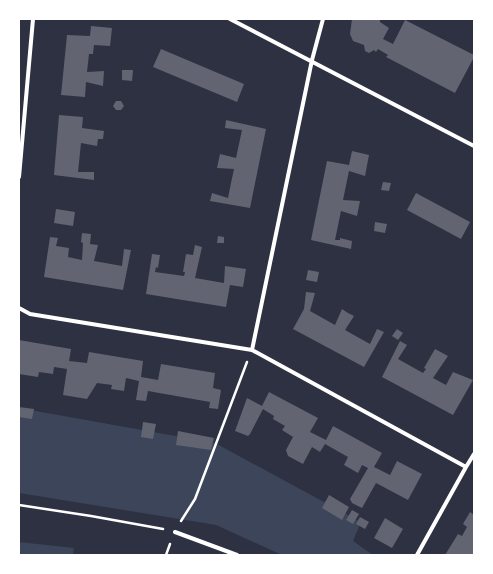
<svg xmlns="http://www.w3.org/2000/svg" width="493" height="574" font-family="Quicksand,sans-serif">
<rect width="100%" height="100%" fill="#2d3142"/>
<path fill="#3c4559" d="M19,408L215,443L361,522L353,541L373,555H282L216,525L19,493Z
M19,542L74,548L73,555H19Z"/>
<path fill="#626471" d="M352,19H380V22L389,28L383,39L393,44L405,20L474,55V57L455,93L386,57L388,55L378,49L376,52L374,50L369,53L365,51L364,45L353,41L350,34Z
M91,26L112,28L110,46L94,45L93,54H89L87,72L104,71L103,86L86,82L85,97L61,95L67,35L90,36Z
M161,49L244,84L237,102L153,67Z
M122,70H133L132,81L122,80Z
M116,101H121L124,106L121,110H116L113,106Z
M59,115L83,117L82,128L104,131L103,139H98L97,146L81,143L78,172H94V180L54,175Z
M226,120L266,129L250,208L210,201L212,193L228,198L231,183L234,169L217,168L220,154L236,158L242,130L225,128Z
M352,151L369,155L365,176L349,171L343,200L360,201L357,216L341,211L335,240H340V238L352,241L351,249L311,240L327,161L349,165Z
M383,182L391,183L389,191L381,190Z
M416,193L470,222L461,239L407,210Z
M56,209L75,212L73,226L54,223Z
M375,222L387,224L385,233L374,231Z
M82,233L91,234L90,244L98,245L94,261L122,266L124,249L131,250L123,290L44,277L50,237L58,238L56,246L69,248L68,257L82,260L83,243L81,242Z
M218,236L224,237V243H217Z
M195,245L202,247L195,278L224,283L225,266L246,269L243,287L230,285L226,307L146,294L152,254L160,255L158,268L156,267L155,272L184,276L185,272H183L186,254L193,255Z
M308,270L319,272L317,282L306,280Z
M306,292L315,293L310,311L335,325L342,309L348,313L354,316L345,330L370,344L377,329L384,332L364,367L293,329L304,309Z
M397,329L403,333L398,340L392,336Z
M19,340L71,349L69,361L87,363L89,352L143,361L141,377L158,380L161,364L215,373L213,388L221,390L218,409L209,408L210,402L148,391L146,401L136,400L139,381L126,378L124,391L111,389L112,385L97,383L87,399L63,395L67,369L54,367L53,374L39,372L38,377L19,374Z
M400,341L407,345L398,359L423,373L426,369L424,368L435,349L448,356L433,378L446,385L453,372L473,380L453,415L382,377Z
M269,392L318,418L310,432L326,440L333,426L382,453L374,467L390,475L397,461L422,474L408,500L376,483L362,508L352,503L350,499L368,468L362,465L358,473L344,465L348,457L325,444L320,452L312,447L303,464L288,456L286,450L293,437L282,430L285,426L273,419L274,416L263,409L250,434L248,436L235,431L247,398L262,406Z
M19,407L34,409L32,419L19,417Z
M143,422L156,424L153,439L141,437Z
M178,431L214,438L211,450L176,445Z
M329,495L349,507L342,520L322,508Z
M352,510L359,514L353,524L346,520Z
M470,512L474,515V555H445L458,534L462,536L467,527L463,524Z
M360,517L369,522L365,529L356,524Z
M385,518L403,529L392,548L374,538Z"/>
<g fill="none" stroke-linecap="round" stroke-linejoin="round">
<path stroke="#fff" stroke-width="2.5" d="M19,505L91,516L163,529
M181,521L195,499L247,362
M166,555L170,544"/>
<path stroke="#fff" stroke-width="4" d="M230,19L474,146
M19,177L33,19
M19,308L30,314L252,350L466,467L474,454
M252,350L312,60L323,19
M175,532L237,555
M417,555L466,467"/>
</g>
<rect width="493" height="574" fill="none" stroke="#ffffff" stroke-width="40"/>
</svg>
